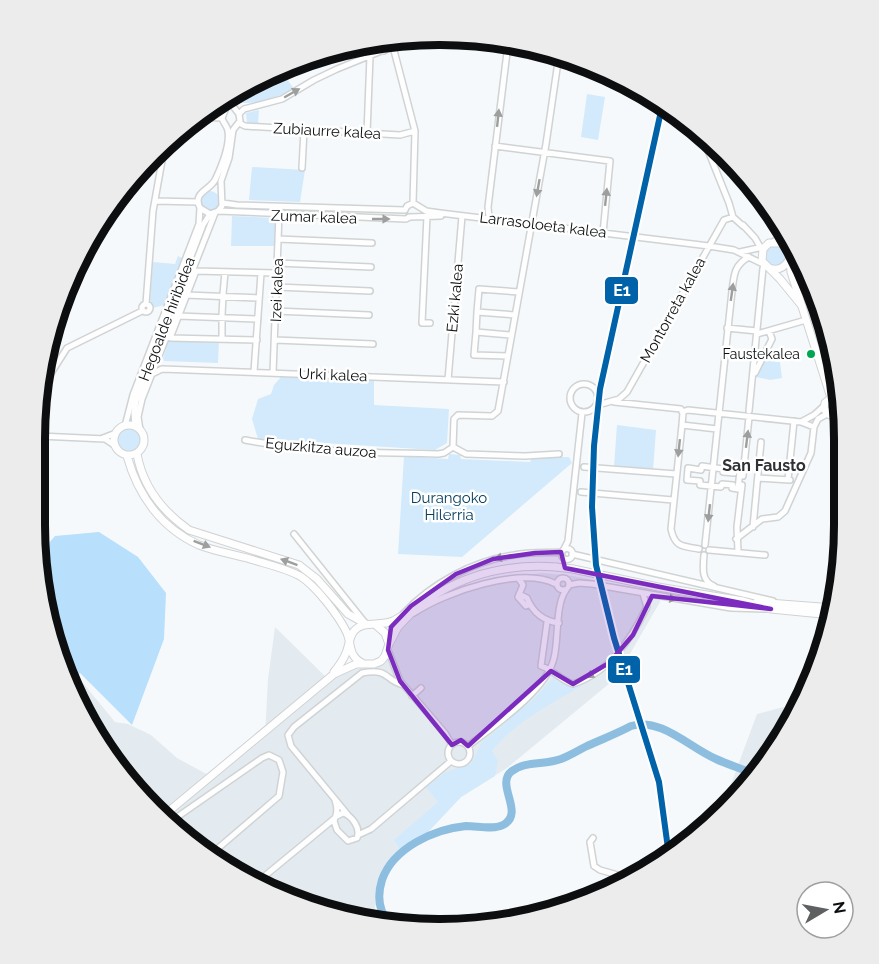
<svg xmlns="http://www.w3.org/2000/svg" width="879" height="964" font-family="Raleway,sans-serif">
<rect width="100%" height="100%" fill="#f6f9fb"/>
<path fill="#e3ebf0" d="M542,573L573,576L661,593L660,602L616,678L507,768L461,797L430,830L393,856L385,865L382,875L373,916L381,917L386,922L335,916L261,888L193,846L118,771L76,703L72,692L83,683L115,722L128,724L151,735L177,758L214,778L265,734L268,679L275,627L330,681L350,668L376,669L391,654L395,638L405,623L448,592L498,578Z
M802,702L790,727L744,792L720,814L757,714Z"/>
<path fill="#d2eafb" d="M296,62L287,79L294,89C275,98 256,106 236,102L235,96C250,95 264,90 268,74Z
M587,94L605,97L598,140L581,137Z
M259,110L258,124L247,123L246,113Z
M252,167L305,170L300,202L249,200Z
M200 201a10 10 0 1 1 20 0a10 10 0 1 1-20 0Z
M232,216L275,218V246H231Z
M765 256a10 10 0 1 1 20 0a10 10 0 1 1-20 0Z
M178,256L182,258L164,305L153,308L150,300L153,262L175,264Z
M169,340L219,341L218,363L164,361L163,358Z
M768,356L774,359L775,362H780L782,378L770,380L756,377L765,357Z
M281,377L374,380V405L449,409L447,443L435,450L258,439L252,419L258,399L271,394L274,385Z
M617,425L656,430L653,471L614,466Z
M118 440a11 11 0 1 1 22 0a11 11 0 1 1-22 0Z
M449,454L460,455L461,459L530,462L532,457H569L572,463L462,557L398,554L404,456L448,459Z
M553,678C567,690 577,687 591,678L593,679C558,701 518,718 492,751L498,761L495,776L461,797L430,830L401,850L394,840L438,802L426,787L446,772L471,764L482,742L536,697Z"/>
<path fill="#b8dffb" d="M99,532L138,557L166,593L164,639L132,725L80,673L69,682L42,604L38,556L55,536Z"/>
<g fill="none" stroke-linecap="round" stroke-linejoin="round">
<path stroke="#8dbee0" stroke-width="8" d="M231,94C245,92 260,91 265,76
M389,923C378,910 377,896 382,880C393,848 434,829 466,826C478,826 493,830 503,825C526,813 494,784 512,771C525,761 545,765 561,759C569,756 577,751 585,747C600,740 616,734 631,726C661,717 690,748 716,759C729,765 743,769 756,775"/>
<g stroke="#d0d3d4" stroke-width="8">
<path id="minor" d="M391,39L415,131L413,203
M380,40L384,51
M491,40L560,55
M559,55L546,144L498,411L492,416L458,415L454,419L453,447L466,454L525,456L559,454
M239,114L244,109L282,99L314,80L337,69L406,41L422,36
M198,117L222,118
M222,118C223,123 227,125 228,131C230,144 222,165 216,178C211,191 192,191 200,208L210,214L218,211L222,206L221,181L229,158L233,130L240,121L239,114L232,105L231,94
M222,118L227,105V96
M239,123L245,126L400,135L415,131
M367,133L370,56
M701,133L729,203L733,217L743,226
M495,146L610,161L603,233
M709,152L722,150
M302,168L304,130
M155,201L198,202
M223,203L237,205L405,210
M405,210L407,206L413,203L426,211L440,213L709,246L734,250L763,264
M218,211L406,219L410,217
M427,216L422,323H430
M409,217L441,216
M489,218L488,207L508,44
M743,225L755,238L762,250
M278,239L372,243
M773,242L786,233
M740,252L763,247
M789,253L792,243
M277,263L371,267
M195,271L277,273
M196,271L170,338L257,340
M277,287L370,291
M223,294L225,272
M186,295L259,298
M142 308a4 4 0 1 1 8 0a4 4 0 1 1-8 0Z
M146,304L153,211L165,144
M276,311L369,315
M477,312L479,289L519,292
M222,315L223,296
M178,316L258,319
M727,328L757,331
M476,332L474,355L508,356
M757,334L806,320
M511,335L476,332L477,312L515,315
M222,336V318
M275,340L373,344
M254,372L261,273
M273,373L279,214
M755,373L772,339L769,331
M152,374L162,369L504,382
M448,380L462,216
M570 398a14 14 0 1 1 28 0a14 14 0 1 1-28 0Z
M41,389L67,348L142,311
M614,402L681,409L683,413L682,425
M598,405L619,399L627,392L724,220L733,217
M749,411L763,268
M682,412L688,410L801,422L814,427
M801,422L814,415L824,406
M125,426L133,395L199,224L200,208
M135,426L134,413L136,401L203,225L210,214
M814,427L818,419L827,414
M140,430L138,417L142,399L215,213
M39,436L105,439L114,445
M103,438L116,433
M245,440C309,452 374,453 438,454L444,453L453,447
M702,466L723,469V472L734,473V470L740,471L738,489L732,488L733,485L722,484L721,487L700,485V481L687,480L688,468L701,470Z
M584,467L676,474
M743,476L749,417
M758,478L790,480
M788,480L794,421
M581,492L673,500
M753,527L761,442
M294,534L366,624
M736,539L762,519L778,517L785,511L811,453L814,427
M705,545L732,291C734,275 734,265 749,257
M561.5 554a5.5 5.5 0 1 1 11 0a5.5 5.5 0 1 1-11 0Z
M564,549L568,541L582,413
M699,549C683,546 675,548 671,529L682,425L717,429
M709,550L765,555
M738,552L737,527L742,485
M572,554L773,601
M704,555C703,568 701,581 714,586
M557 584a6 6 0 1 1 12 0a6 6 0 1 1-12 0Z
M519,579L523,585L518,597L526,606L529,605
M569,585L579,583L592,584L731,608L766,609
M519,594L527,598C533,613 543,621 559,623
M414,613C445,592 521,566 556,584
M403,614C432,583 473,561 514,555C530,552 546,553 561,552
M547,622L541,666C554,670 560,680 573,684C610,672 631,639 647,607L643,594
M388,650L400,681L445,733L452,745
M412,696L421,688
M448 753a11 11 0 1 1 22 0a11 11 0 1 1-22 0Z
M468,746C494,726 547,690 554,658C559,639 555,605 566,590
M335,800C338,809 337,814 334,821L337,830L348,841L357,838C361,828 352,816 343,813L337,816
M348,815L291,746L288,735L294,727L362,673C390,668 384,680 403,685
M170,822L262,758L269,755L279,760L283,772L279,796L209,856
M358,835L371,829L451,761
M593,838L590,842L594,866L600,870L632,879
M255,884L335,818"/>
</g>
<g stroke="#d0d3d4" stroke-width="9">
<path id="major" d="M769,268C778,271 784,268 789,260
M802,306L780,279L762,261L763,249L769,243H781L789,253L791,272L831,398
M831,398L825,403L824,409L830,415H838
M114 440a15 15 0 1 1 30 0a15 15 0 1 1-30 0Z
M137,454C143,487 162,511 189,530L299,565L317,579L348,614L366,624
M127,456C138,495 161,528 199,545C217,552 238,555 257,561C271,565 287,569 300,576C316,586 339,616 347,633C352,646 348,655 362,663
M573,569L658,587L743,601L771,609L832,615
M757,602L834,608
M377,626L385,633L389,644
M334,672C339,666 343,660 346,653C349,646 349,637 354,631C364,620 379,627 393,621C409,613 424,601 440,592C476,571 515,564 556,567
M163,816L334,674L356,664H374L381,661L385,656L389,644L398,627L417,607"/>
</g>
<use href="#minor" stroke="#fefefe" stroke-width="5"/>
<use href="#major" stroke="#fefefe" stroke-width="7"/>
<g stroke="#d0d3d4" stroke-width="9" stroke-linecap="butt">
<path id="major-bridge" d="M556,567L573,569"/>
</g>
<use href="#major-bridge" stroke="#fefefe" stroke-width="7"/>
<g stroke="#fff" stroke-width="10">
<path id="rail-1" d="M663,102L600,389L594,446L592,507L596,565L614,638L659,782L669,856"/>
</g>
<use href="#rail-1" stroke="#0063a9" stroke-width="6"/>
</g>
<defs><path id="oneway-solid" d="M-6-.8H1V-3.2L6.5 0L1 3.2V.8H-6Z" transform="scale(1.5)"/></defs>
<g fill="#9d9e9e">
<use href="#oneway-solid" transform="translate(292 93) rotate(-30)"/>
<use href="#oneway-solid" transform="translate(498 118) rotate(-84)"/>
<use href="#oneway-solid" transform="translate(538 188) rotate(100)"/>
<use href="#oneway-solid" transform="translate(606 197) rotate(-84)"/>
<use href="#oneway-solid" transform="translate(381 219)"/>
<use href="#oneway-solid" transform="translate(732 292) rotate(-82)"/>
<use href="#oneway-solid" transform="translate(747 439) rotate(-83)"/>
<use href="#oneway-solid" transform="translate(679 448) rotate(96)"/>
<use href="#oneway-solid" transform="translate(709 513) rotate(96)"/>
<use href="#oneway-solid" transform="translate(202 544) rotate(21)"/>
<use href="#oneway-solid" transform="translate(503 557) rotate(168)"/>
<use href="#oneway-solid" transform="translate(289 562) rotate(-160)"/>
<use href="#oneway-solid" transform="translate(668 598) rotate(9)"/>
<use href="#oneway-solid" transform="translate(594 673) rotate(147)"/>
</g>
<path fill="#7b2cbf" fill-opacity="0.2" stroke="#7b2cbf" stroke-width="4.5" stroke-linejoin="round" d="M561,552L565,568L771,609L652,596L633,635L609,663L573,684L551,671L468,746L461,740L452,745L400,681L388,650L391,627L411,606L456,574L493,559L535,553Z"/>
<circle fill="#00a651" stroke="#fff" stroke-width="2" cx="811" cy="354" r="5"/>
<g text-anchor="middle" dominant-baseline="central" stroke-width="5" stroke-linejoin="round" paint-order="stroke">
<g font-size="14" fill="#0c0e0f" stroke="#fff" text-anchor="end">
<text x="800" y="354">Faustekalea</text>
</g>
<g font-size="15" fill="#0c0e0f" stroke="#fff">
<text transform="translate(327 131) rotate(3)">Zubiaurre kalea</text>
<text transform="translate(314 217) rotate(2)">Zumar kalea</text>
<text transform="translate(543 225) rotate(7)">Larrasoloeta kalea</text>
<text transform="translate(277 290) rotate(-88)">Izei kalea</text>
<text transform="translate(455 298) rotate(-85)">Ezki kalea</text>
<text transform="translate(673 310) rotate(-61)">Montorreta kalea</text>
<text transform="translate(167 319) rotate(-69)">Hegoalde hiribidea</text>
<text transform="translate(333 375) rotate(2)">Urki kalea</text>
<text transform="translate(321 448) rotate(5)">Eguzkitza auzoa</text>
</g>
<g font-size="15" fill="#084060" stroke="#fff">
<text x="449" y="498">Durangoko<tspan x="449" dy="17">Hilerria</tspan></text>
</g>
<g font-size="16" font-weight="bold" fill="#2e3235" stroke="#fff">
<text x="764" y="465">San Fausto</text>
</g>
</g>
<path d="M0 0H879V964H0ZM439 45H440A394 394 0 0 1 834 439V525A394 394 0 0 1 440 919H439A394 394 0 0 1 45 525V439A394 394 0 0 1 439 45Z" fill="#ececec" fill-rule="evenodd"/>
<path fill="none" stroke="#0c0e0f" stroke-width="8" d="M439 45H440A394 394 0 0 1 834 439V525A394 394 0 0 1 440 919H439A394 394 0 0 1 45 525V439A394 394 0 0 1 439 45Z"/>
<g stroke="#fff" stroke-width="2">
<rect x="604" y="276" width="35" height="29" rx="6" fill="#0063a9"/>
<rect x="607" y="655" width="34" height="29" rx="6" fill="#0063a9"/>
</g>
<g font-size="16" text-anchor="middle" font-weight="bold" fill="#fff">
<text x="622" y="296">E1</text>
<text x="624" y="675">E1</text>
</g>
<g transform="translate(825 910) rotate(80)"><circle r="28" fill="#ffffff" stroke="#9e9f9f" stroke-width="1.5"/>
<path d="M0-4.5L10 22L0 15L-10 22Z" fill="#5e6062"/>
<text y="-9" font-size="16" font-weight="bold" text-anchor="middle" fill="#0c0e0f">N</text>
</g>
</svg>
